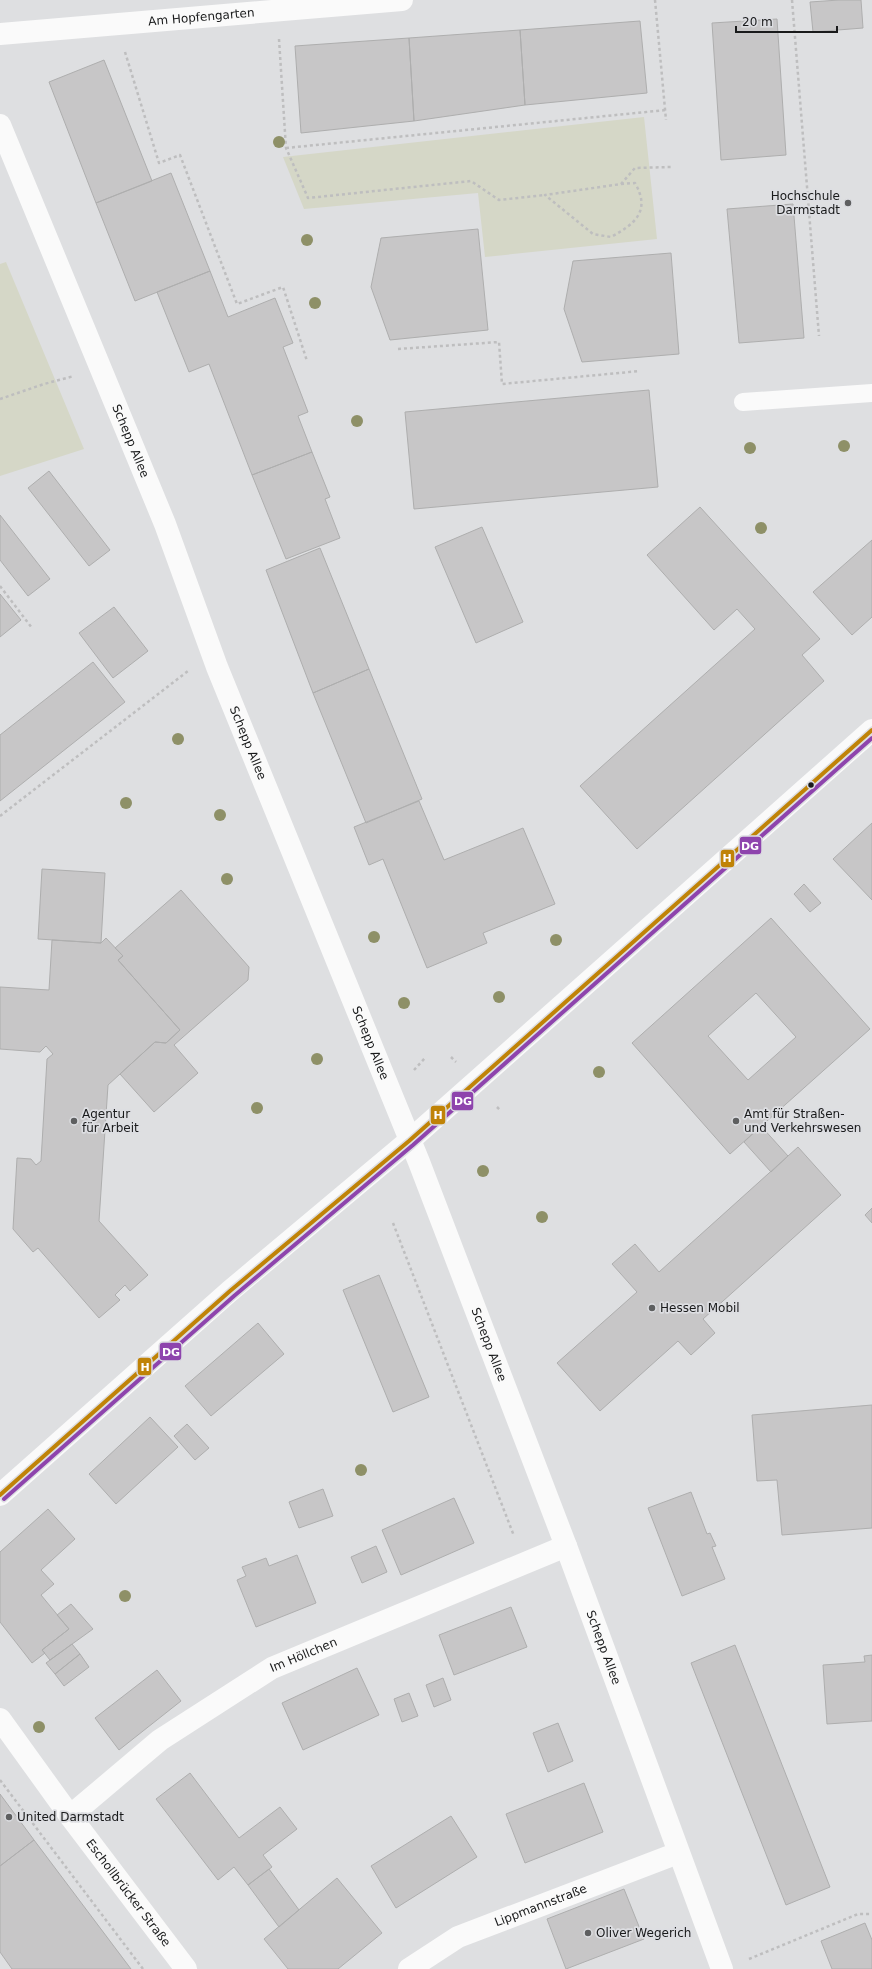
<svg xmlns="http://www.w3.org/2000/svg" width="872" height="1969" font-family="'DejaVu Sans',sans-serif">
<rect width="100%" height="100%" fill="#dedfe1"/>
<path fill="#d5d7c7" d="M644,117L657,239L485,257L478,193L304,209L283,157Z
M6,262L84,449L0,476V264Z"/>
<path fill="#c7c6c7" stroke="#aeaeae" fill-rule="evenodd" d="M839,0H861L863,28L813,32L810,2Z
M777,19L786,155L721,160L712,23Z
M640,21L647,93L525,105L520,30Z
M520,30L525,105L414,121L409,38Z
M409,38L414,121L301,133L295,46Z
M104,60L152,181L96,203L49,82Z
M171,173L210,271L135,301L96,203Z
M793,204L804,338L739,343L727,209Z
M478,229L488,330L390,340L371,287L381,238Z
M671,253L679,354L582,362L564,309L573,261Z
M210,271L228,317L275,298L293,343L283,347L308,412L298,416L312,452L252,475L209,364L189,372L157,292Z
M649,390L658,487L414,509L405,412Z
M312,452L330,497L325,499L340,538L286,559L252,475Z
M49,471L110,550L89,566L28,488Z
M700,507L820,639L802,655L824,681L637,849L580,786L755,629L737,609L714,630L647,555Z
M0,515L50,579L28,596L0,560Z
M482,527L523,622L476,643L435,547Z
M872,540V617L852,635L813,592Z
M320,548L369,669L313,693L266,570Z
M0,594L21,620L0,637Z
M114,607L148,651L113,678L79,633Z
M93,662L125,702L0,801V735Z
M369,669L422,799L366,823L313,693Z
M419,801L444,860L523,828L555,904L483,933L487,943L427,968L383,859L369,865L354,827Z
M872,823V900L833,859Z
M42,869L105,873L101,943L38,939Z
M804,884L821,903L810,912L794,894Z
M181,890L249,967L248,980L174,1045L198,1073L154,1112L120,1074L155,1042L166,1043L180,1030L118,960L123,956L115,948Z
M771,918L870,1029L730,1154L632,1043ZM756,993L796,1037L748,1080L708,1036Z
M106,938L123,956L118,960L180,1030L166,1043L155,1042L108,1085L99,1221L148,1275L130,1291L125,1285L115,1295L120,1300L99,1318L38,1248L33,1252L13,1229L17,1158L31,1159L36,1165L41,1161L47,1059L53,1054L46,1046L40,1052L0,1049V987L49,990L52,940L101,943Z
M761,1126L788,1156L771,1172L744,1142Z
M798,1147L841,1195L703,1319L715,1333L691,1355L678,1341L600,1411L557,1363L637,1292L612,1264L635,1244L659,1272Z
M872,1208V1223L865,1215Z
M379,1275L429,1397L393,1412L343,1290Z
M258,1323L284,1354L211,1416L185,1386Z
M872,1405V1528L782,1535L777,1480L757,1481L752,1415Z
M150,1417L178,1447L116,1504L89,1474Z
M187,1424L209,1448L195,1460L174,1436Z
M323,1489L333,1516L299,1528L289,1502Z
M691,1492L707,1534L710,1533L716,1546L712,1547L725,1579L682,1596L648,1508Z
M454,1498L474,1543L401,1575L382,1530Z
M48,1509L75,1539L41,1570L54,1584L41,1595L69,1629L42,1650L45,1653L32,1663L0,1622V1552Z
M376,1546L387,1572L362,1583L351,1557Z
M297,1555L316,1603L256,1627L237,1580L246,1576L242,1567L266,1558L269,1566Z
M71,1604L93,1629L50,1660L42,1650L69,1629L57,1615Z
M511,1607L527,1647L454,1675L439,1635Z
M72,1644L80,1654L55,1674L46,1663Z
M735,1645L830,1887L786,1905L691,1663Z
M80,1654L89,1667L64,1686L55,1674Z
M872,1655V1721L827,1724L823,1665L865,1662L864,1656Z
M357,1668L379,1715L303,1750L282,1703Z
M157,1670L181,1701L119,1750L95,1718Z
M443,1678L451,1700L434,1707L426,1685Z
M409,1693L418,1716L402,1722L394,1699Z
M558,1723L573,1761L548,1772L533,1733Z
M190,1773L239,1838L280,1807L297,1829L263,1855L272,1867L248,1885L234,1867L218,1880L156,1799Z
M584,1783L603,1832L525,1863L506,1814Z
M0,1794L34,1840L0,1866Z
M451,1816L477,1857L396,1908L371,1866Z
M34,1840L131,1969H12L0,1952V1866Z
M269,1869L299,1910L279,1927L248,1885Z
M337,1878L382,1933L338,1969H288L264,1939Z
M624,1889L644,1939L566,1969L547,1919Z
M865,1923L872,1940V1969H832L821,1941Z"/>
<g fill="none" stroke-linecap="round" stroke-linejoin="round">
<path stroke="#bebebf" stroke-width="2.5" stroke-dasharray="3 3" stroke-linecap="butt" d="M655,0L666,120
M792,0L819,336
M279,39L286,148L308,198L471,181L499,200L545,195
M125,52L159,163L180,155L237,304L283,287L307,361
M286,148L666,110
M621,184L635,183C651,211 635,224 611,237L593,234L545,195L621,184L635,168L671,167
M398,349L499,342L502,384L640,371
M0,399L44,384L74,376
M0,586L32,628
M0,816L188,671
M451,1057L456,1062
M414,1070L425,1058
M497,1107L501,1111
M393,1223L514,1536
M0,1780L143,1969
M749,1959L858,1914H872"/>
<path stroke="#fafafa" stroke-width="18" d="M743,402L872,393"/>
<g stroke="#fafafa" stroke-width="22">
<path id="s1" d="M0,34L402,0"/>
<path id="s2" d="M0,125L165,524L217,667L419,1162L566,1546L722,1969"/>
<path id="s3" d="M70,1816L160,1740L272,1668L566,1546"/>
<path id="s4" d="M409,1969L458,1937L678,1853"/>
</g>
<g stroke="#fafafa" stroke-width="22">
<path d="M0,1495L230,1291L409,1141L872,730"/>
<path id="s5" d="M0,1719L70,1816L186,1969"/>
</g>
<g stroke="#dddee2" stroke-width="7">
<path id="bus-1" d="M0,1495L230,1291L409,1141L872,730"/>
</g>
<g stroke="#dddee2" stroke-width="7">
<path id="bus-2" d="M4,1499L234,1296L413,1145L872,738"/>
</g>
<use href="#bus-1" stroke="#c08307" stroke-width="4"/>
<use href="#bus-2" stroke="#8e44ad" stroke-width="4"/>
</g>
<g fill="#8e9067">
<circle cx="279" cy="142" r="6"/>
<circle cx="307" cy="240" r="6"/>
<circle cx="315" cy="303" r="6"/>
<circle cx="357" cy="421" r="6"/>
<circle cx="844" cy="446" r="6"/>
<circle cx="750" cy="448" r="6"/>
<circle cx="761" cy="528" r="6"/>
<circle cx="178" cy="739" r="6"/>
<circle cx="126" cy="803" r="6"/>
<circle cx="220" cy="815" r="6"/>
<circle cx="227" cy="879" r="6"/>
<circle cx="374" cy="937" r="6"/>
<circle cx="556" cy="940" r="6"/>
<circle cx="499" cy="997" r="6"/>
<circle cx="404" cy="1003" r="6"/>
<circle cx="317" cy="1059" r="6"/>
<circle cx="599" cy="1072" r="6"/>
<circle cx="257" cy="1108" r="6"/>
<circle cx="483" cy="1171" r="6"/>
<circle cx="542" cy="1217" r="6"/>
<circle cx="361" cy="1470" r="6"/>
<circle cx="125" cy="1596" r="6"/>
<circle cx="39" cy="1727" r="6"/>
</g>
<g fill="#5e5f60" stroke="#dddee2" stroke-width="1.5">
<circle cx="848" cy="203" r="4"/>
<circle cx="74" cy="1121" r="4"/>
<circle cx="736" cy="1121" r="4"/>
<circle cx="652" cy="1308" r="4"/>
<circle cx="9" cy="1817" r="4"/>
<circle cx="588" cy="1933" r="4"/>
</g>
<circle fill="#191a1b" stroke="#dddee2" stroke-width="1.5" cx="811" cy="785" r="3.5"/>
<g text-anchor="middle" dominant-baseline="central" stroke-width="3.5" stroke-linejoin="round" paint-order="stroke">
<g font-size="12" fill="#191a1b" stroke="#dddee2">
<text stroke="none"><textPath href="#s1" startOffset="202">Am Hopfengarten</textPath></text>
<text stroke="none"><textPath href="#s2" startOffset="342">Schepp Allee</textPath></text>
<text stroke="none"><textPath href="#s2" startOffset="666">Schepp Allee</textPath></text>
<text stroke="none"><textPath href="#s2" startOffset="990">Schepp Allee</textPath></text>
<text stroke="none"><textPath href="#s2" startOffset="1314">Schepp Allee</textPath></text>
<text stroke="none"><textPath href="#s2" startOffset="1638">Schepp Allee</textPath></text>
<text stroke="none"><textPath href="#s3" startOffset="285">Im Höllchen</textPath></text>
<text stroke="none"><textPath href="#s5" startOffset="216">Eschollbrücker Straße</textPath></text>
<text stroke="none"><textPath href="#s4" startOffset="147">Lippmannstraße</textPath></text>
</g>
<g font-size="12" fill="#191a1b" stroke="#dddee2" text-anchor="start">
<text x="840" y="196" text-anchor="end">Hochschule<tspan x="840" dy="14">Darmstadt</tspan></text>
<text x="82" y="1114">Agentur<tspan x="82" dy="14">für Arbeit</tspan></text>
<text x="744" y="1114">Amt für Straßen-<tspan x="744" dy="14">und Verkehrswesen</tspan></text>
<text x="660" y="1308">Hessen Mobil</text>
<text x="17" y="1817">United Darmstadt</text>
<text x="596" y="1933">Oliver Wegerich</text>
</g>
</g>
<g stroke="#dddee2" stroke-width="1.5">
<rect x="739" y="836" width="23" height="19" rx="4" fill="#8e44ad"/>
<rect x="720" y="849" width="15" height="19" rx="4" fill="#c08307"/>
<rect x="451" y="1091" width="23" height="20" rx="4" fill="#8e44ad"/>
<rect x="430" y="1105" width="16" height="20" rx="4" fill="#c08307"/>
<rect x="159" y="1342" width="23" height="19" rx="4" fill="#8e44ad"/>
<rect x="137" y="1357" width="15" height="19" rx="4" fill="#c08307"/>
</g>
<g font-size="11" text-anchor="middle" font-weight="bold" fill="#fff">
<text x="750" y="850">DG</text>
<text x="727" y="862">H</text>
<text x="463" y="1105">DG</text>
<text x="438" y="1119">H</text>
<text x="171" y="1356">DG</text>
<text x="145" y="1371">H</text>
</g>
<path d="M736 26v6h101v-6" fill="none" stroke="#191a1b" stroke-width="2"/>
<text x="742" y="26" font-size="12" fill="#191a1b" stroke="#dddee2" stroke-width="3" paint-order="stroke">20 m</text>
</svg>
